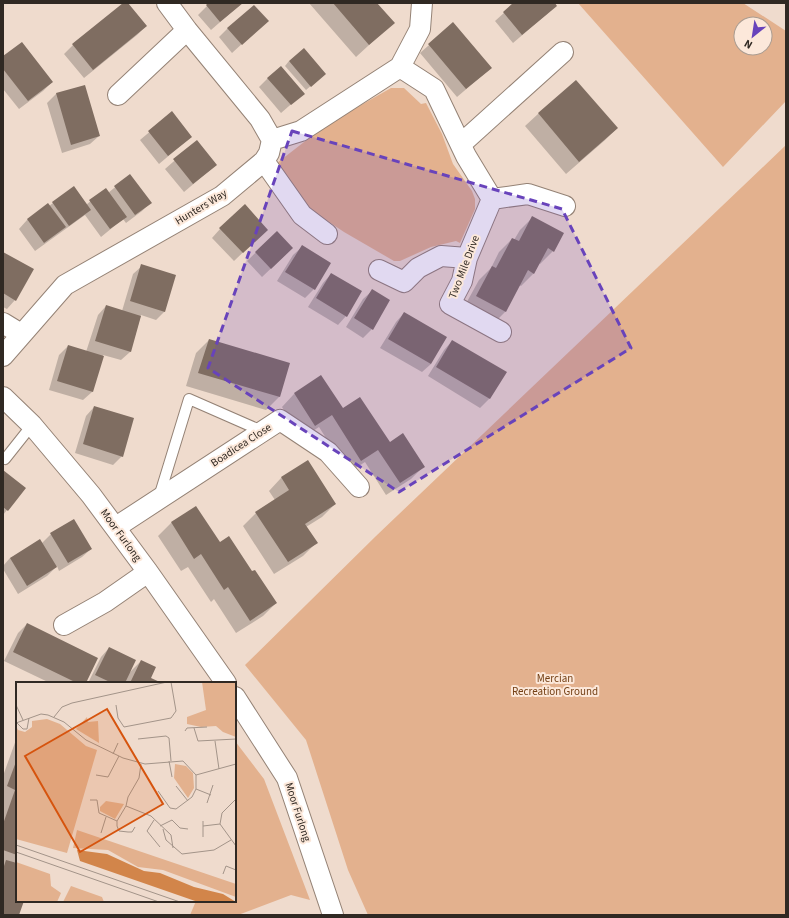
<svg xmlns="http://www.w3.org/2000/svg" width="789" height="918" font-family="'Source Sans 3',sans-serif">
<rect width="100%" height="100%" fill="#efdbcd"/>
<path fill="#e3b18e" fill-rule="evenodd" d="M578,3H743L786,31V101L723,167ZM741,24H765V48H741Z
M391,88H404L421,104L426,103L442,134L453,164L472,191L475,199V209L460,243L456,241L431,247L400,261H394L344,232L311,210L298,200L277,163L326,125Z
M786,145V915H368L348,870L306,740L245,665L376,536Z
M235,741L264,779L310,900L291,895L238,915H190L196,901H235Z"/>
<path fill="#0003" d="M125,3H127L146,26L137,35L84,78L64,54L73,45Z
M210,3H242L211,30L198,15Z
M309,3H376L393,23L356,57Z
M515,3H553L547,14L513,43L495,21Z
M267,21L232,53L219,37L228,28Z
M453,24L491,68L457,97L420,53Z
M3,57L52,82L43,91L19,109L3,89Z
M289,61L320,78L306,90L285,66Z
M268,78L304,93L281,113L259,87Z
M576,81L617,128L604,141L566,174L525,126L538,114Z
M84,86L99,136L90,144L62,153L47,103L56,94Z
M172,113L191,137L159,164L140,140Z
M197,141L216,165L184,192L165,169Z
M130,175L150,203L142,211L126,223L123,219L101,237L85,215L35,251L19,229L27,220L48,205L49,206L53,203L86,205L105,189L108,193Z
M533,217L553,251L540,264L539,263L534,273L521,286L519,285L505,312L492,325L463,309L479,280L491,268L499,252L512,239L514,240L520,230Z
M220,229L258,238L234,261L212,238Z
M277,232L283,257L262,277L247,261Z
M302,247L314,289L305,298L277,281L293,255Z
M3,253L15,300L7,309L3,307Z
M142,266L165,311L156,320L141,315L130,352L121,360L103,355L92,392L83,400L49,390L59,355L68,346L86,352L98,315L106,306L122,311L133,274Z
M331,274L346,316L338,325L308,307L323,283Z
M372,291V329L363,338L346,327L363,299Z
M404,313L431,364L422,372L380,348L396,322Z
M209,340L289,364L279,397L266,410L186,386L196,353Z
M452,341L505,372L489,399L480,408L428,376L444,350Z
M294,394L342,409L424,466L411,479L386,495L365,462L348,473L319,427L302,438L282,407Z
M94,407L122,456L113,465L75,453L86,416Z
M308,462L335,504L322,517L306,527L316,543L303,556L274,574L243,526L256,513L275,500L269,491L281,478Z
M3,471L25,488L3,515Z
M196,507L219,544L251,573L276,603L263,616L236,633L214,599L211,602L188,567L181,571L158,536L171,523Z
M51,534L91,549L82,557L59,571L57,566L47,576L18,594L3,569V566L10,558L41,544Z
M27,624L85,683H50L4,661L18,633Z
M109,648L129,673L141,661L150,678L160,683H88L101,657Z
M17,737V860L14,863L17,864V901H23L18,915H3V776Z"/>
<path fill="#7f6d61" d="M123,3H128L147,26L93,70L72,44Z
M208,3H243L220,22L206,5Z
M333,3H377L395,23L369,45Z
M513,3H555L557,6L522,35L503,12Z
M254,5L269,21L242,45L227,28Z
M453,22L492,68L466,89L428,44Z
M22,42L53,82L28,101L3,69V56Z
M304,48L326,74L311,87L289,61Z
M281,66L305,94L291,105L267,78Z
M576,80L618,128L579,162L538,113Z
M85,85L100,136L71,145L56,93Z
M172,111L192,137L168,156L148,131Z
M197,140L217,165L193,184L173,159Z
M130,174L152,203L135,215L114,186Z
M74,186L91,210L69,226L52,202Z
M106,188L127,217L110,229L89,200Z
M48,203L66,227L44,243L27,219Z
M245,204L268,230L243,253L219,228Z
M532,216L564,233L554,252L548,248L534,274L528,270L506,312L476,296L492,266L496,268L512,238L519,241Z
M277,231L293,248L271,269L255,252Z
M302,245L331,263L315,290L285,272Z
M3,252L34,269L16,301L3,293Z
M141,264L176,275L165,312L130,301Z
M331,273L362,291L347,317L316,298Z
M372,289L390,300L373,330L354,318Z
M106,305L141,316L131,352L95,341Z
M404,312L447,337L431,364L388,339Z
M209,339L290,363L280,397L198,373Z
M452,340L507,372L490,399L436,367Z
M68,345L104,356L93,392L57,381Z
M321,375L343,408L360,397L390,442L403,433L425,467L400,483L378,450L361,461L332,415L315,426L294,393Z
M94,406L134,418L123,457L83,444Z
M308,460L336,504L305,524L318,543L288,562L255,512L289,490L281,477Z
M3,470L26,488L8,511L3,507Z
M196,506L220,542L229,536L252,571L255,570L277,603L250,621L228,587L224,590L201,554L194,559L171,522Z
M74,519L92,549L68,563L50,533Z
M40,539L57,567L27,586L10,558Z
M27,623L98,658L86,683H77L13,652Z
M109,647L136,660L125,683H112L95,675Z
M141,660L156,667L151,678L162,683H130Z
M17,759V855L3,850V824L15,790L7,786Z
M6,860L17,863V901H24L19,915H3V869Z"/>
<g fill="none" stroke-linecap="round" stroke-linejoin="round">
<g stroke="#948275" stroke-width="12">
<path id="lane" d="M3,458L5,459L32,425
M159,497L189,399L262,431"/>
</g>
<g stroke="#948275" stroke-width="22">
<path id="street" d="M400,67L434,89L466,156L492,199L467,258L462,281L450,304L501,332
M118,95L187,30
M272,140L301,131L400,67L420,29L422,3
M461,144L563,52
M264,161L302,215L327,234
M492,199L528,194L565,206
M379,270L404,282L418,268L441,256L467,258
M3,323L21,334
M3,356L65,285L222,196L264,161L269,153L272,140L260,119L187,30L167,3
M3,397L32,425L91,495L148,572L226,683
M116,527L280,420L328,452L359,487
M64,625L105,602L148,572
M235,697L287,778L333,915"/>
</g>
<use href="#lane" stroke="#fff" stroke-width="10"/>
<use href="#street" stroke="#fff" stroke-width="20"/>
</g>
<path fill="#6843bb" fill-opacity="0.2" stroke="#6843bb" stroke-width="3" stroke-dasharray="8 5" stroke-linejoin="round" d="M292,131L562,209L631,348L399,492L208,368Z"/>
<g text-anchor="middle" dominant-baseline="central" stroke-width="4" stroke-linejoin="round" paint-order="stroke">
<g font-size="11" fill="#302923" stroke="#fce8da">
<text transform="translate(201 207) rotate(-31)">Hunters Way</text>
<text transform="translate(464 267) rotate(-69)">Two Mile Drive</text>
<text transform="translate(241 445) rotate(-33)">Boadicea Close</text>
<text transform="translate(121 535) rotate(54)">Moor Furlong</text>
<text transform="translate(298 812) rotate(72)">Moor Furlong</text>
</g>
<g font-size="11" fill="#744015" stroke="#fce8da">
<text x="555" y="678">Mercian<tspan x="555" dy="13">Recreation Ground</tspan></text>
</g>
</g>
<g transform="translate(16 682)">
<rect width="220" height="220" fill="#efdbcd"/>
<path d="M186,0H220V55L207,50L200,44L185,45L171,42V35L190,28ZM71,35L72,40L82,39L83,61L60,47ZM31,37L44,42L70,64L81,68L51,171L0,157V44L2,48L9,50L16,45V39ZM159,82L170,84L177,91L178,106L172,116L158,96ZM90,119L108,122L99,137L84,129V125ZM61,148L220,202V215L147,188L122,185L92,168L57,166ZM0,180L34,192L35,204L45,211L41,220H0ZM55,204L86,215L88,220H47Z" fill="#e3b18e"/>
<path d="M61,168L91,172L128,189L144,191L178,205L207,212L220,220H182L64,179Z" fill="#d2854a"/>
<path fill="none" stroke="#a39489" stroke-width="1" d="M0,23L7,38M100,23L102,36L108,45L155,36L160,29L155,0M38,35L46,25L56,21L151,0M0,41L25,32L32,33L48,40L70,58L107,76L129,82L167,79L180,93L220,82M1,41L7,47H11L13,36M178,46L182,59L220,57M169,49L171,46L191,45M122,57L150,54L153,56L155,79M199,59L203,87M97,72L102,61M153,79L156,95M125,82L123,96L112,115L110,124L135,134L155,153L157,166M80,93L92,95L103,74M160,104L172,119M180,107L195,113M142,109L154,126L160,127L176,115L180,107V93M220,117L206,131L204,142L220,164M74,118H81L83,131L101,139M191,121L197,103M110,124L101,139V144L103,149L112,150H116L119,145M138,138L131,149L144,165M187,139V155M144,144L156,138L164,146L172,147M187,144L204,142M147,147L150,158L166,172L198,168L215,158M85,151L90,135M0,163L164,220M0,170L143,220M207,192L210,184L220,188"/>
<path fill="#d6540e" fill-opacity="0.15" stroke="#d6540e" stroke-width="2" d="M91,27L147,122L64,170L9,74Z"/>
<rect width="220" height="220" fill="none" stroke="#302923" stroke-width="2"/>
</g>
<rect width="789" height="918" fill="none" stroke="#302923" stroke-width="8"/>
<g transform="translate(753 36) rotate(210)"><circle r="19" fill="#fce8da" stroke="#aa9c91"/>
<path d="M0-3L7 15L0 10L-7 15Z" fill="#6843bb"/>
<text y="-6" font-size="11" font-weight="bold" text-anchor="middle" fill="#302923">N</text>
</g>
</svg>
